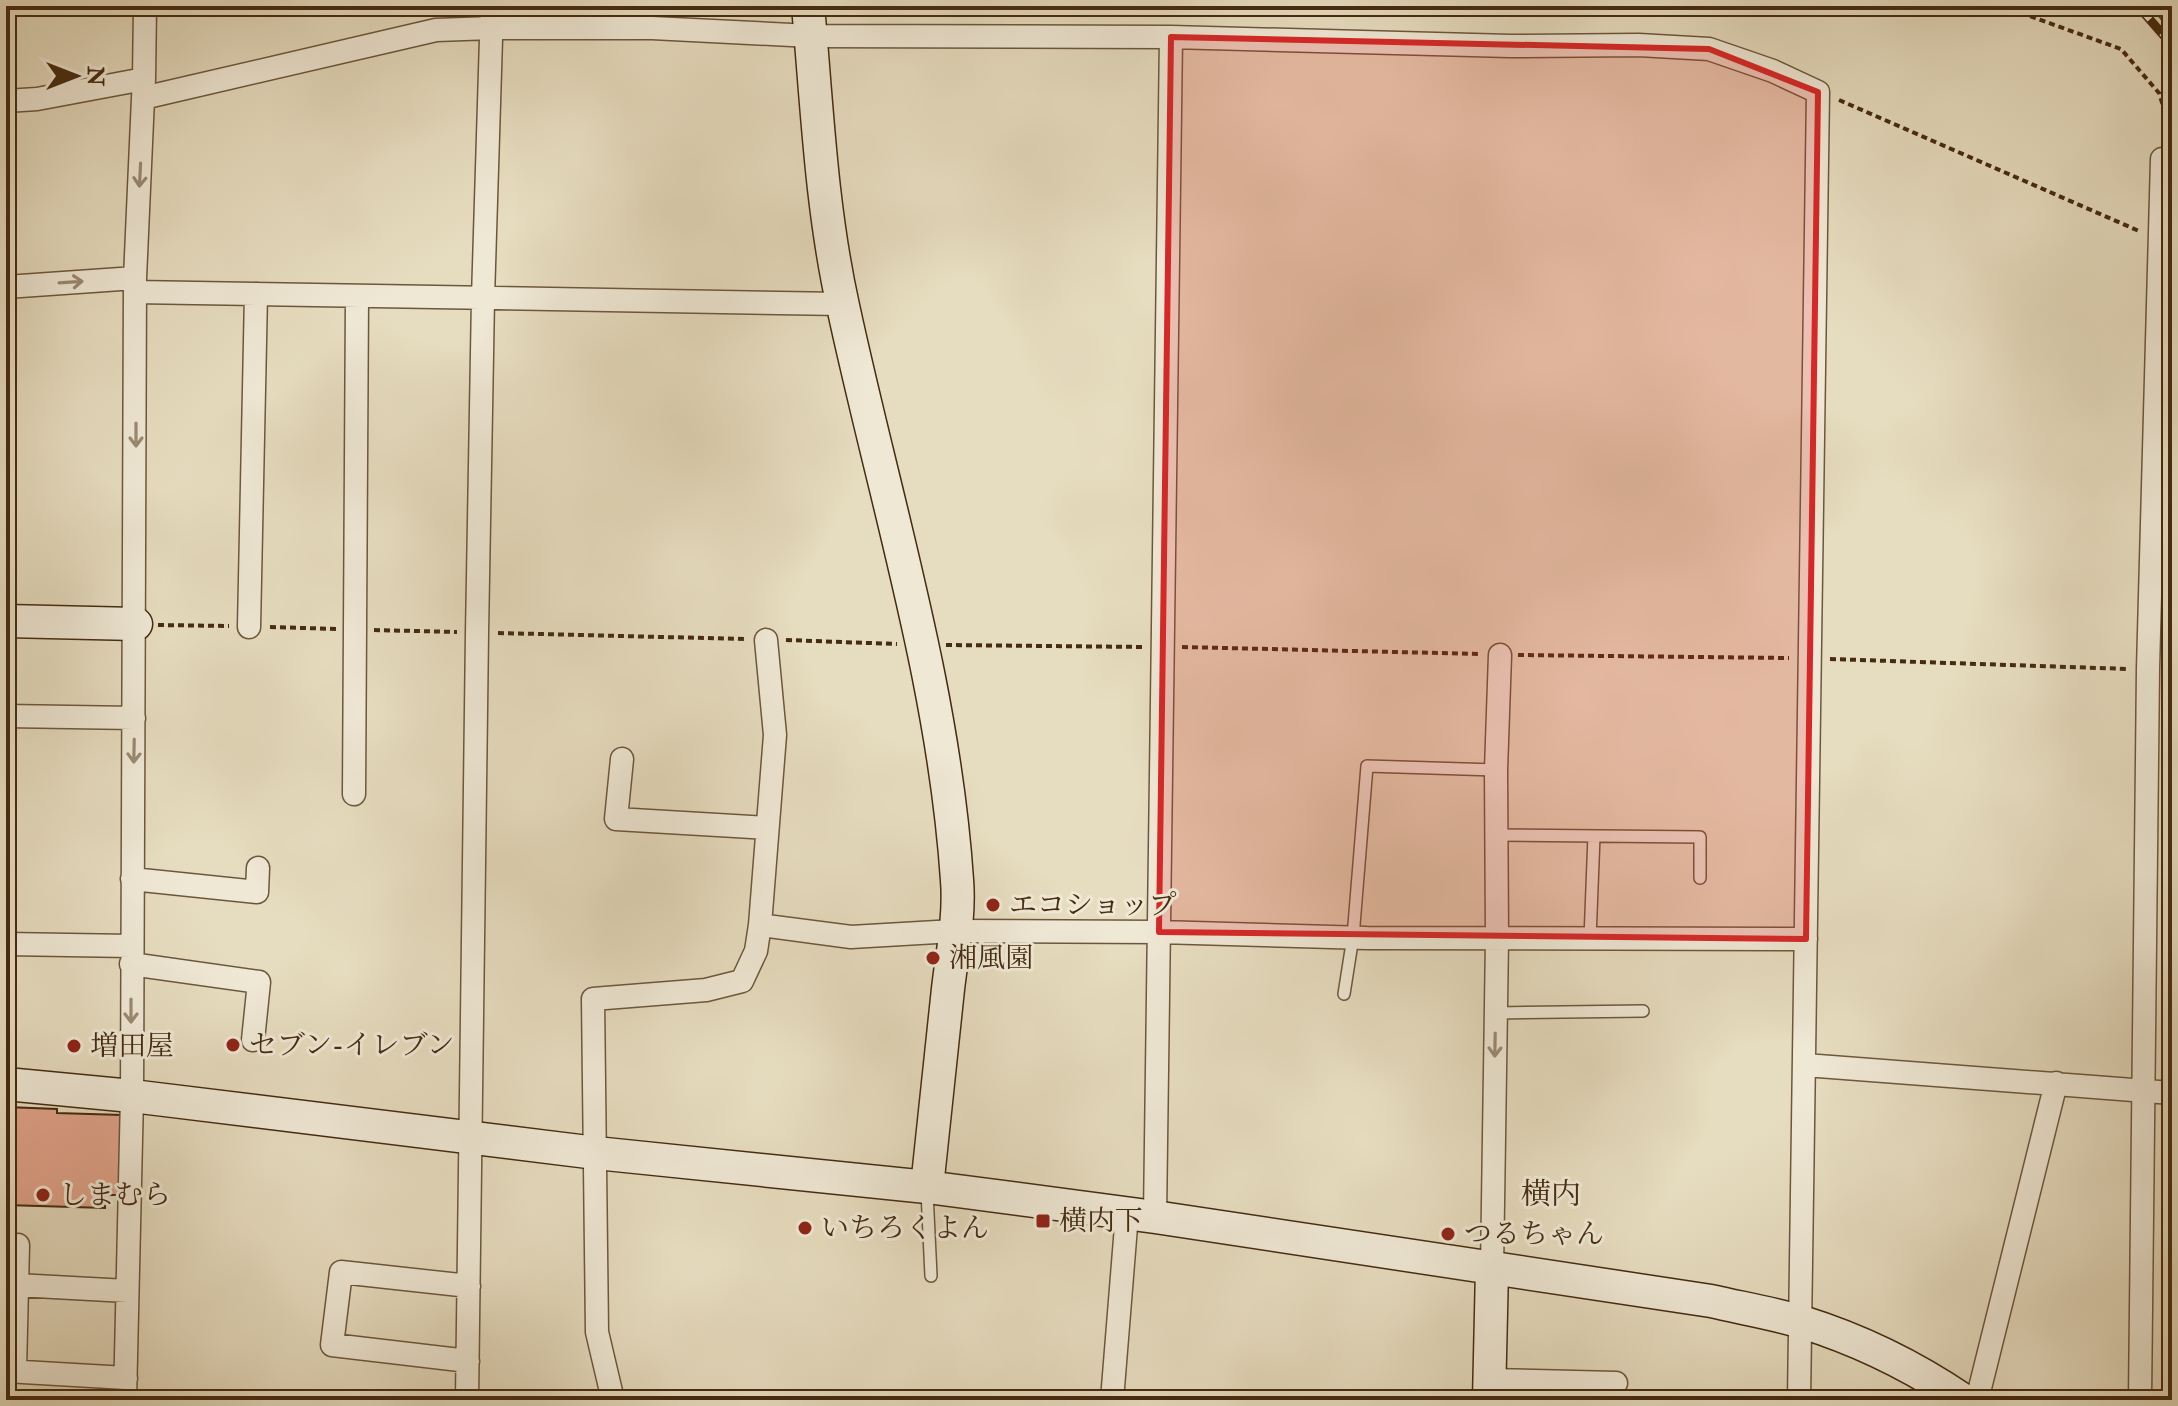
<svg xmlns="http://www.w3.org/2000/svg" width="2178" height="1406" font-family="'IM FELL Double Pica','Noto Serif JP',serif">
<rect width="100%" height="100%" fill="#e6dcbf"/>
<filter id="stains"><feTurbulence type="fractalNoise" baseFrequency=".0025" numOctaves="4"/><feColorMatrix values="0 0 0 0 .2 0 0 0 0 .09 0 0 0 0 .02 0 0 0 .5 -.17"/></filter>
<radialGradient id="worn" r=".72"><stop offset=".6" stop-color="#630" stop-opacity="0"/><stop offset="1" stop-color="#630" stop-opacity=".3"/></radialGradient>
<path fill="#e1a48b" stroke="#452b11" stroke-width="2" d="M6,1107L57,1109V1113L122,1115L119,1195H105V1208L6,1205Z"/>
<g fill="none" stroke-linecap="round" stroke-linejoin="round">
<g stroke="#6d573c" stroke-width="14">
<path id="lane" d="M1496,835L1700,837V878
M1590,939L1594,836
M1344,994L1353,937L1367,766L1496,770
M1496,1013L1643,1011
M927,1192L931,1276"/>
</g>
<g stroke="#6d573c" stroke-width="25">
<path id="street" d="M144,79L145,6
M6,101L37,99L144,79L143,98L436,30L492,28H652L811,36L1171,37L1510,46L1639,45L1709,49L1773,71L1818,92L1799,1400
M6,287L135,278
M135,292L842,304
M249,627L256,294
M6,716L134,718
M622,759L616,819L767,828
M354,794L357,296
M132,879L257,892L258,868
M760,925L851,937L954,931L1159,932L1367,938L1806,939
M6,944L131,946
M131,964L259,982L253,1040
M1805,1065L2172,1093
M1155,1217L1171,37
M1492,1269L1497,939L1496,770L1500,655
M17,1285L127,1291
M468,1361L332,1345L341,1272L469,1286
M6,1371L126,1378
M15,1371L18,1245
M1489,1380L1616,1383
M125,1400L132,1096L135,278L143,98
M467,1400L477,633L483,298L492,6
M613,1400L597,1332L593,999L706,990L742,981L756,951L760,925L775,735L766,640
M1112,1400L1127,1214
M1977,1400L2056,1083
M2140,1400L2148,669L2162,159"/>
</g>
<g stroke="#452b11" stroke-width="35">
<path id="secondary" d="M808,6C817,106 821,207 843,306C884,497 944,685 957,880C960,916 952,954 948,989C941,1055 934,1121 927,1187
M6,621L136,624
M6,1084L132,1096L596,1153L927,1187L1155,1217L1711,1301C1741,1308 1772,1313 1802,1322C1860,1340 1913,1366 1963,1400
M1489,1400L1492,1269"/>
</g>
<path stroke="#452b11" stroke-width="4" stroke-dasharray="6 4" stroke-linecap="butt" d="M2002,6L2121,49L2159,93L2172,134
M1839,100L2139,231
M158,625L229,626
M270,627L337,629
M374,630L457,632
M498,633L745,639
M786,640L897,644
M946,645L1145,647
M1182,647L1481,654
M1518,655L1789,658
M1830,659L2129,669"/>
<use href="#lane" stroke="#efe8d5" stroke-width="11"/>
<use href="#street" stroke="#efe8d5" stroke-width="22"/>
<use href="#secondary" stroke="#efe8d5" stroke-width="32"/>
<g stroke="#452b11" stroke-width="9">
<path id="rail" d="M2138,6L2172,45
M2155,6L2172,26"/>
</g>
<use href="#rail" stroke="#efe8d5" stroke-width="6" stroke-dasharray="18" stroke-linecap="butt"/>
</g>
<defs><path id="oneway-shaft" d="M-6 0H5M1.5-3L5.5 0L1.5 3" fill="none" stroke-width="1.6" stroke-linecap="round" stroke-linejoin="round" transform="scale(2)"/></defs>
<g stroke="#9a8a73">
<use href="#oneway-shaft" transform="translate(140 175) rotate(93)"/>
<use href="#oneway-shaft" transform="translate(71 282) rotate(-4)"/>
<use href="#oneway-shaft" transform="translate(136 435) rotate(90)"/>
<use href="#oneway-shaft" transform="translate(134 751) rotate(91)"/>
<use href="#oneway-shaft" transform="translate(131 1011) rotate(90)"/>
<use href="#oneway-shaft" transform="translate(1495 1045) rotate(91)"/>
</g>
<path fill="#d62828" fill-opacity="0.2" stroke="#d62828" stroke-width="6" stroke-linejoin="round" d="M1171,37L1709,49L1818,92L1806,939L1159,932Z"/>
<g fill="#8f2418" stroke="#efe8d5" stroke-width="3">
<circle cx="993" cy="905" r="8"/>
<circle cx="933" cy="958" r="8"/>
<circle cx="233" cy="1045" r="8"/>
<circle cx="74" cy="1046" r="8"/>
<circle cx="43" cy="1195" r="8"/>
<rect x="1035" y="1213" width="16" height="16" rx="4"/>
<circle cx="805" cy="1228" r="8"/>
<circle cx="1448" cy="1234" r="8"/>
</g>
<g text-anchor="middle" dominant-baseline="central" stroke-width="6" stroke-linejoin="round" paint-order="stroke">
<g font-size="28" fill="#452b11" stroke="#efe8d5" text-anchor="start">
<text x="1009" y="905">エコショップ</text>
<text x="949" y="958">湘風園</text>
<text x="249" y="1045">セブン-イレブン</text>
<text x="90" y="1046">増田屋</text>
<text x="59" y="1195">しまむら</text>
<text x="1059" y="1221">横内下</text>
<text x="821" y="1228">いちろくよん</text>
<text x="1464" y="1234">つるちゃん</text>
</g>
<g font-size="30" fill="#452b11" stroke="#efe8d5">
<text x="1551" y="1194">横内</text>
</g>
</g>
<rect width="2178" height="1406" fill="none" stroke="#e6dcbf" stroke-width="32"/>
<rect x="8" y="8" width="2162" height="1390" fill="none" stroke="#452b11" stroke-width="4"/>
<rect x="16" y="16" width="2146" height="1374" fill="none" stroke="#452b11" stroke-width="2"/>
<g transform="translate(76 76) rotate(90)" stroke="#efe8d5" stroke-width="6" paint-order="stroke">
<path d="M0-6L14 30L0 20L-14 30Z" fill="#452b11"/>
<text y="-12" font-size="22" font-weight="bold" text-anchor="middle" fill="#452b11">N</text>
</g>
<rect width="100%" height="100%" filter="url(#stains)"/>
<rect width="100%" height="100%" fill="url(#worn)"/>
</svg>
